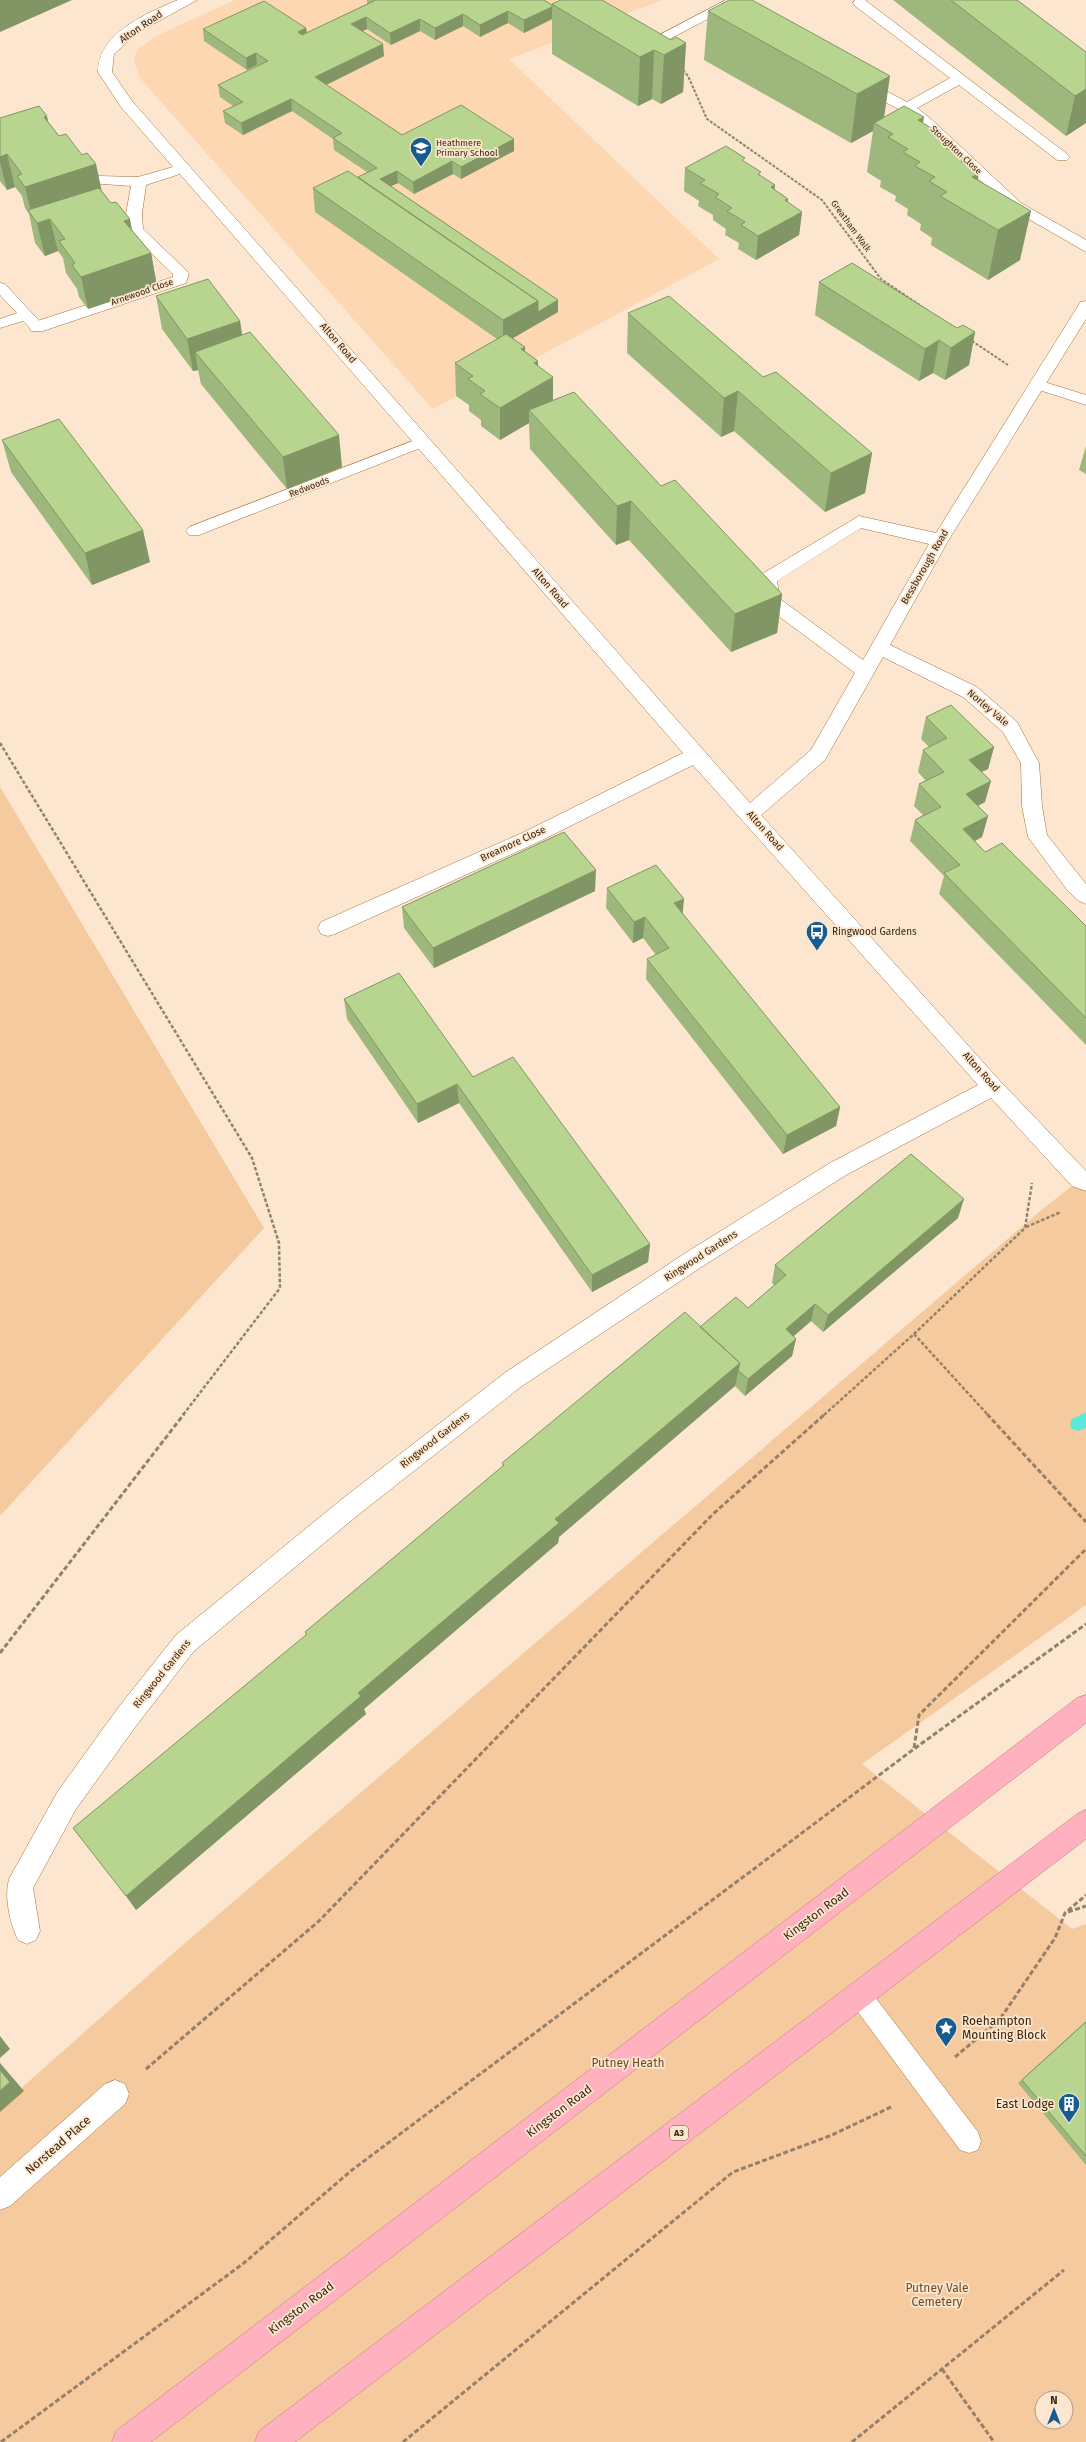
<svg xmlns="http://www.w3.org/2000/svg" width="1086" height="2442" font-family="'Fira Sans',sans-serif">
<rect width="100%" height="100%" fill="#fce6cf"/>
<path fill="#fcd7b2" d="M235,0H662L509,59L719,259L523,365L518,361L433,409L139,77L134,59L137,50L156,36Z"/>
<path fill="#f5ca9e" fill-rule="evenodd" d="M0,787L264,1228L0,1516Z
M1086,1175V1605L862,1764L1072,1929L1086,1924V2442H0V2107L178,1949L1039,1212ZM1042,2398H1066V2422H1042Z"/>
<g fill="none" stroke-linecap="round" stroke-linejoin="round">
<path fill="#5ce7db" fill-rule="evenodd" d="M1086,1412V1428L1078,1431L1072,1429L1070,1424L1072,1419Z"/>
<g stroke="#a37139" stroke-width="1">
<path id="lane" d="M0,283L5,284L42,324L44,327L42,330H32L23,321L0,328V319L17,313L0,295Z
M1038,380L1086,395V405L1033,388L1031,385L1033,382Z
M423,437L430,442L428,445L199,535H189L186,531L189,527Z
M860,1984L868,1988L978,2132L981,2141L978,2150L969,2153L960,2150L852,2004L848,1996L852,1988Z"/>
</g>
<g stroke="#a37139" stroke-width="1">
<path id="street" d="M178,0H197L137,33L114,54L112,72L132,101L750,803L811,750L855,673L765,606C760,599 757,581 762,574L859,516L936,533L1078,306L1080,302L1086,301V319L948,541L890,645L977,687L1017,722L1039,763L1042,806L1047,835L1086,884V904L1079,901L1068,891L1028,837L1022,806L1021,763L1003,732L963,697L883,657L825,760L761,815L1000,1081L1086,1171V1191L1072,1186L991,1098L846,1175L703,1266L522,1386L358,1515L194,1651L136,1726L76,1809L33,1888L40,1931L36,1940L27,1944L18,1940C10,1923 3,1894 10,1877L58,1791L118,1708L176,1635L342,1499L506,1372L687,1252L830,1163L978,1085L693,765L536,843L335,934L328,936L321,934L318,928L321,922L522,833L683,753L180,174L146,185L142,214L143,229L189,273L186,283L43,331H31L29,327L31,323L173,277V274L127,230L126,214L131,186L89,183L70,161L78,156L83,158L98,176L138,177L173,167L121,107L98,72C98,33 147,13 178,0ZM861,528L929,544L863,660L780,599L777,581Z
M726,0H744L660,44H650L648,41Z
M855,0H865L1067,154L1070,157L1067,160H1057L959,85L917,108L931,119L1021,203L1086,240V252L1011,209L921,125L902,111L855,86L853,83L855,80H865L907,102L950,78L855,6L853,3Z
M115,2080L125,2084L129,2094L125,2104L10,2206L0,2210V2177L105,2084Z"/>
</g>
<g stroke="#ba8081" stroke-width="1">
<path id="highway" d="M1086,1695V1723L151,2442H112L116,2431L1077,1698Z
M1086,1810V1839L295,2442H255L259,2431L1077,1814Z"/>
</g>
<path stroke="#968069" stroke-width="2" stroke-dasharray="3 1.5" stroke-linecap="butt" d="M683,70L688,76L707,119L822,200L881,279L927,310
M972,341L1008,365"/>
<path stroke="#968069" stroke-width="2.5" stroke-dasharray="3.5 2" stroke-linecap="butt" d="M0,743L252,1158L279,1243L280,1288L183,1415
M1026,1227L1061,1212
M914,1334L988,1415
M824,1415L914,1334L1025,1228L1032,1183"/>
<path stroke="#968069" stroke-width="3" stroke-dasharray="5 2.5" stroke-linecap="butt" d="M987,1414L1086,1522
M0,1653L184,1414
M914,1748L919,1715L1086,1549
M1068,1912L1086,1906
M955,2057L1000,2019L1055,1938L1065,1913L1086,1895
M146,2069L319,1921L713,1514L825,1414
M942,2369L994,2442
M1,2442L244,2263L352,2170L914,1749L1086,1624
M403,2442L733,2172L832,2135L893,2106
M852,2442L1064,2270"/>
<use href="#lane" fill="#fff" fill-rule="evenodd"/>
<use href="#street" fill="#fff" fill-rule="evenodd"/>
<use href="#highway" fill="#ffb1bf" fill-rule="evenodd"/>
</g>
<path fill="#9eb77c" d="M367,0H544L552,5V4L671,40L686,43L683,92L661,104L652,99L638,106L552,54V19L524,33L508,23L480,37L463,26L435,40L420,31L391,45L367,29L362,31L384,56L326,85L402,135L514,151L461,179L453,174L414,194L398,183L391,186L558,300V312L513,338L525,351L538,361V366L553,401L661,486L782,594L777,633L731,652L629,540L616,545L530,449L529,423L500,440L481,426V420L469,411V405L456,396L455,363L497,339L315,212L313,188L358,177L367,172L334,150L333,139L292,111L243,135L225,123L223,111L233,106L220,97L218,85L258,66L257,65L247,70L204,41L203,29L306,28L307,33L367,4Z
M752,0L884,117L923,123L937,137L950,145V150L965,165L978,180L1020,260L988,280L931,245L932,238L920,230L921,224L907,215L908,209L895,201L896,196L880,187L881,181L867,172L873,131L851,143L704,60L708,11Z
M893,0H1017L1086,52V123L1066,136Z
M0,118L49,123L132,230L151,253L157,286L88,309L79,297L77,289L66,273L63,258L58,251L45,256L35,243L29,214L25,208L22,196L15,187L7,190L0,181Z
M745,162L761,176L788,203L802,212L799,235L756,260L738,249L739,243L725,235L726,229L713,220V215L698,206L699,201L684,191L685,168Z
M819,282L957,328L975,332L969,365L945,380L933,373L919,381L815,315Z
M156,296L240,321L242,335L342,467L287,489L201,384L198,370L193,371L162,329Z
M628,313L763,377L872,453L865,493L825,512L734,431L721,437L627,353Z
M2,440L150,562L92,585L11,472Z
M1086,446V474L1079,470Z
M926,717L994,747L988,769L981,772L985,802L978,806L988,816L982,837L975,841L985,852L1086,926V1045L939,894L944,876L910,841L915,820L923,815L914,806L919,784L926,781L918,772L923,750L929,747L921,739Z
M607,888L682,914L840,1107L836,1126L783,1154L646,979L647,959L656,955L643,938L633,943L606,908Z
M595,891L434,968L404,928L402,907Z
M344,999L473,1077L650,1244L648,1262L592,1292L459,1103L418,1123L347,1019Z
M958,1218L823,1332L811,1321L794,1336L796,1339L792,1356L745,1396L735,1386L559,1537L558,1543L364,1709L366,1714L136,1910L306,1635L305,1632L503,1467L502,1463L700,1327L748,1308L774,1285L772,1283L775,1265Z
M1086,2021V2165L1018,2083Z"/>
<path fill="#819565" d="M0,0H72L0,32Z
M552,7V19L524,33V20Z
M508,11V23L480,37V25Z
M463,14V26L435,40V28Z
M366,17L367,29L352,36L351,24Z
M420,19V31L391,45L390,33Z
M306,28L308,40L298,32Z
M686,43L683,92L661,104L664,55Z
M383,44L384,56L316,90L315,77Z
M654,50L652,99L638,106L640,57Z
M256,53L257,65L247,70L246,58Z
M890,76L883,125L874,123L873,131L851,143L857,94Z
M1086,89V123L1066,136L1075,96Z
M291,99L292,111L243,135L241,123Z
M47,116L54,149L44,117Z
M924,117L917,160L918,120Z
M938,132L931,175L933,135Z
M514,139V151L461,179V167Z
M950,145L943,189L946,148Z
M7,154L15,187L7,190L0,162V157Z
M966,159L957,206L961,162Z
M452,161L453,174L414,194L413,182Z
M96,164L103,197L32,216L25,187Z
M397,171L398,183L381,191L380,179Z
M979,173L971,215L972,177Z
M775,185L773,208L771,187Z
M788,199L786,221L802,212L799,235L756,260L758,236L785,200Z
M1031,211L1020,260L988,280L998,230Z
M50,219L58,251L45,256L37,223Z
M130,219L136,252L124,221Z
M151,253L157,286L88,309L81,277Z
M558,300V312L503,344V320L538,301Z
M240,321L245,354L195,352L198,370L193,371L187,339Z
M975,332L969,365L945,380L951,348Z
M939,340L933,373L919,381L925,349Z
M525,347V379L521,349Z
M538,361V386L553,377V410H529V423L500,440V408L534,363Z
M738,391L734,431L721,437L724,398Z
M339,435L342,467L287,489L283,457Z
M872,453L865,493L825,512L831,473Z
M631,501L629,540L616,545L617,506Z
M143,530L150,562L92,585L85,553Z
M782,594L777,633L731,652L735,614Z
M994,747L988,769L963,781L969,760Z
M991,781L985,802L960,815L966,794Z
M988,816L982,837L957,850L963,829Z
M596,870L595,891L434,968L433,948Z
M684,899L682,920L674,903Z
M645,917L643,938L633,943L634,922Z
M457,1084L459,1103L418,1123L417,1104Z
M840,1107L836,1126L783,1154L787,1135Z
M964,1199L958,1218L823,1332L828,1315Z
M650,1244L648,1262L592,1292V1275Z
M815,1304L811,1321L782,1346L786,1329Z
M796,1339L792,1356L745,1396L748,1379Z
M740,1363L735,1386L559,1537L558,1543L364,1709L366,1714L136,1910L126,1896L358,1693L555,1519Z
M0,2036L10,2049L0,2058Z
M0,2063L24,2091L0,2112Z"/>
<path fill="#b8d590" stroke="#819565" d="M374,0H544L552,5V7L524,20L508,11L480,25L463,14L435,28L420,19L390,33L366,17L351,24L383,44L315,77L402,135L461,105L514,139L461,167L452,161L413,182L397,171L380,179L558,300L538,312V301L358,177L377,168L333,138L342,133L291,99L241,123L223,111L243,102L218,85L268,61L256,53L246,58L203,29L264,1L306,28L298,32L302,35L374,1Z
M561,0H602L671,40L676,37L686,43L664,55L654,50L640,57L552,4Z
M729,0H752L890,76L857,94L708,11Z
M951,0H1017L1086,52V89L1075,96Z
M39,106L47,116L44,117L59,136L66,134L82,155L87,153L96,164L25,187L17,176L22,174L7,154L0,157V118Z
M904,106L924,117L918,120L938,132L933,135L950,145L946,148L966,159L961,162L979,173L972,177L1031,211L998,230L940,196L947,192L929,181L935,177L915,166L920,162L903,152L908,149L888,137L893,134L874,123Z
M726,146L745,158L742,160L761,172L758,174L775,185L771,187L788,199L785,200L802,212L758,236L741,225L745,222L727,211L732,208L715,197L719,194L700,183L705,180L685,168Z
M348,171L538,301L503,320L313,188Z
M99,188L111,203L116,202L130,219L124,221L151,253L81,277L72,265L75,263L59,241L65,239L50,219L37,223L28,210Z
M852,263L957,328L963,325L975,332L951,348L939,340L925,349L819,282Z
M208,279L240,321L187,339L156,296Z
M669,296L763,377L776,372L872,453L831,473L738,391L724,398L628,313Z
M250,332L339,435L283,457L195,352Z
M506,334L525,347L521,349L538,361L534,363L553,377L500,408L480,394L485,391L468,379L473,376L455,363Z
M574,392L661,486L675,480L782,594L735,614L631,501L617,506L529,410Z
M59,419L143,530L85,553L2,440Z
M951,705L994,747L969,760L991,781L966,794L988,816L963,829L985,852L1002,843L1086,926V1018L944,873L960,865L915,820L941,807L919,784L944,772L923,750L947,738L926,717Z
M564,832L596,870L433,948L402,907Z
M656,865L684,899L674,903L840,1107L787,1135L647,959L669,948L645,917L634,922L607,888Z
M399,973L473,1077L513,1057L650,1244L592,1275L457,1084L417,1104L344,999Z
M911,1154L964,1199L828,1315L815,1304L786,1329L796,1339L748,1379L738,1370L740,1363L700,1327L736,1297L748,1308L786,1275L775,1265Z
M685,1312L740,1363L555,1519L559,1523L358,1693L361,1696L126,1896L73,1828L307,1634L305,1632L504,1465L502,1463Z
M1086,2022V2156L1022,2080Z
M0,2070L10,2082L0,2091Z"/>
<defs>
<g id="school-pin" transform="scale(1.15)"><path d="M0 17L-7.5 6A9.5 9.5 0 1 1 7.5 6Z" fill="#175c90" stroke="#fce6cf"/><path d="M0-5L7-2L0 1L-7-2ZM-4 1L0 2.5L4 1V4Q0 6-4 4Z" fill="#fff"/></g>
<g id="bus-pin" transform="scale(1.15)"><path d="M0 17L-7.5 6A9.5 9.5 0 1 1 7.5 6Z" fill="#175c90" stroke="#fce6cf"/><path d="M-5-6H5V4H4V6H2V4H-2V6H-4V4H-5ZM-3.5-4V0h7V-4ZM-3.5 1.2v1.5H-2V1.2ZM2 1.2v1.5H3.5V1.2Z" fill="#fff"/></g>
<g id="sight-pin" transform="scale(1.15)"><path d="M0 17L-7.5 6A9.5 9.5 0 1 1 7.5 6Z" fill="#175c90" stroke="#fce6cf"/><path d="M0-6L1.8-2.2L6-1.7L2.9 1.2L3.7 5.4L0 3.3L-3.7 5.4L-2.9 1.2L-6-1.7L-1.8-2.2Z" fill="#fff"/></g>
<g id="building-pin" transform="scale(1.15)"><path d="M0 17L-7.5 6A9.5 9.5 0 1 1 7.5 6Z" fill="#175c90" stroke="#fce6cf"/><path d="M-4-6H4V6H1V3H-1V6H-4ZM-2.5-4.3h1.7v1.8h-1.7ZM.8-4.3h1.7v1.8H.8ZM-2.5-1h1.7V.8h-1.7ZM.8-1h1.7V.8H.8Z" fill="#fff"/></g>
</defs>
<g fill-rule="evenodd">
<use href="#school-pin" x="421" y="148"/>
<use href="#bus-pin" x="817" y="932"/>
<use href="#sight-pin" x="946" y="2028"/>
<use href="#building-pin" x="1069" y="2104"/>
</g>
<g text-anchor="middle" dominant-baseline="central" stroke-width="3.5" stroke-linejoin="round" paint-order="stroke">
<g font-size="9" fill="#3a250d" stroke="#fce6cf" text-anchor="start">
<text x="436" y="143">Heathmere<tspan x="436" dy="10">Primary School</tspan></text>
</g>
<g font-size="9" fill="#3a250d" stroke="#fce6cf">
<text transform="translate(956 150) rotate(43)">Stoughton Close</text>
<text transform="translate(851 226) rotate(54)">Greatham Walk</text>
<text transform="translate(142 292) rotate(-19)">Arnewood Close</text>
<text transform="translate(309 487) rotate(-21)">Redwoods</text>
</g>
<rect fill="#fce6cf" stroke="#745f47" stroke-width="1" x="670" y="2126" width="18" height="14" rx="3"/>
<g font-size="9" font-weight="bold" fill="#3a250d">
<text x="679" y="2133">A3</text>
</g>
<g font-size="10" fill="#3a250d" stroke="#fce6cf">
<text transform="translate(141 27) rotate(-34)">Alton Road</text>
<text transform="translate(338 343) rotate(49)">Alton Road</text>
<text transform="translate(925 567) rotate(-60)">Bessborough Road</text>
<text transform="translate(550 588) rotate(49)">Alton Road</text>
<text transform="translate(988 708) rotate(40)">Norley Vale</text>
<text transform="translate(765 831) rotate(48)">Alton Road</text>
<text transform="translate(513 844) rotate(-25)">Breamore Close</text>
<text transform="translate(981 1072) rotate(48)">Alton Road</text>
<text transform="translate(701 1256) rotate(-33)">Ringwood Gardens</text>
<text transform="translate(435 1440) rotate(-38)">Ringwood Gardens</text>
<text transform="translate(162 1674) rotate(-51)">Ringwood Gardens</text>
</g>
<g font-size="10" fill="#3a250d" stroke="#fce6cf" text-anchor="start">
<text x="832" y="932">Ringwood Gardens</text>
</g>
<g font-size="12" fill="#3a250d" stroke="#fce6cf">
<text transform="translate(816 1914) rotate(-37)">Kingston Road</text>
<text transform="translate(559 2111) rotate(-37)">Kingston Road</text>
<text transform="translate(58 2145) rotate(-41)">Norstead Place</text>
<text transform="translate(301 2308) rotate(-37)">Kingston Road</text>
</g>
<g font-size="12" fill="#3a250d" stroke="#fce6cf" text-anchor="start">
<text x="962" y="2021">Roehampton<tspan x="962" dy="14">Mounting Block</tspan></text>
<text x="1054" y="2104" text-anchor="end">East Lodge</text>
</g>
<g font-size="12" fill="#6d4a22" stroke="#fce6cf">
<text x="628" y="2063">Putney Heath</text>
<text x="937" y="2288">Putney Vale<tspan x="937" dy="14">Cemetery</tspan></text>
</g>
</g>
<g transform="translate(1054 2410)"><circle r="19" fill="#fce6cf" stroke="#ae9981"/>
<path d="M0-3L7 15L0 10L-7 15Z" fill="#175c90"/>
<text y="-6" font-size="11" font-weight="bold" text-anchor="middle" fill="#3a250d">N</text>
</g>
</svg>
